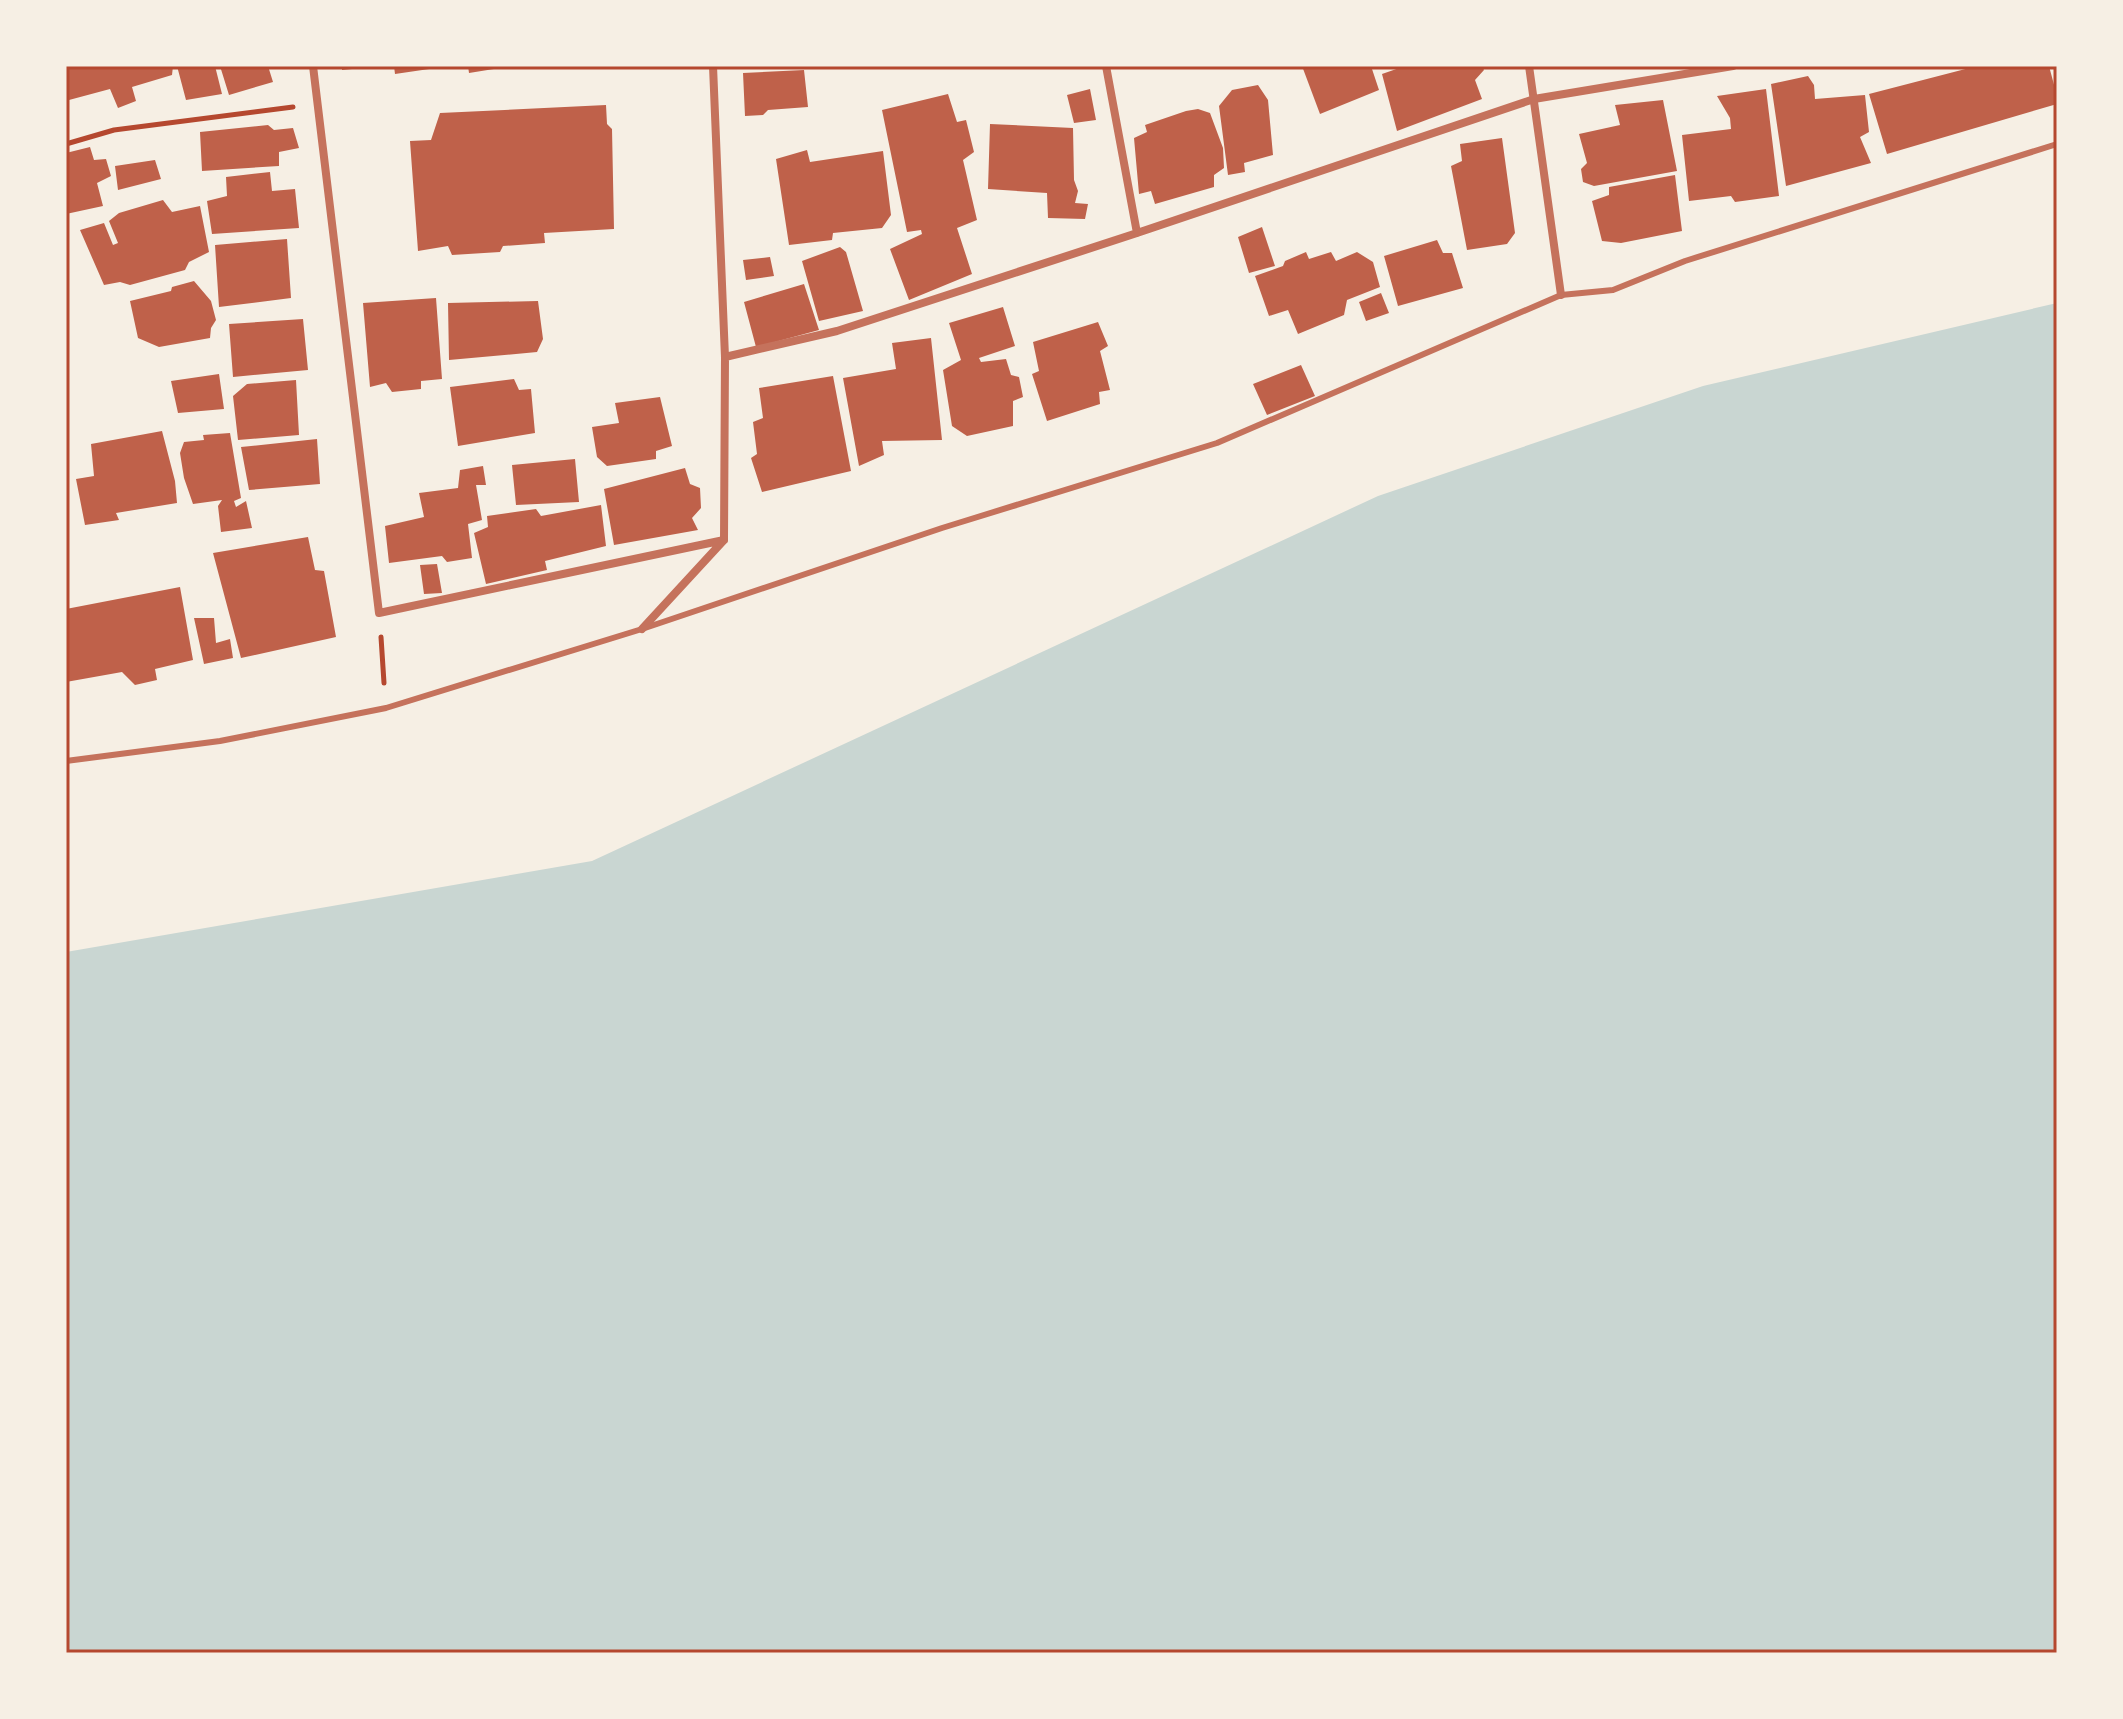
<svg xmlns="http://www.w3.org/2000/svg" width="2123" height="1719" font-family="'Archivo Narrow',sans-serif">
<rect width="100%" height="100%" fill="#f6efe4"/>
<path fill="#c9d6d2" d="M2057,303V1653H66V952L592,861L1378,496L1703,386Z"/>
<path fill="#bf614a" d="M66,66H173L172,75L132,87L136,101L118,108L110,89L69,100L66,89Z
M177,66H215L222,94L186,100Z
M220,66H268L273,82L229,95Z
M342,66H362V68L342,70Z
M394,66H436V68L395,74Z
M468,66H500V68L469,73Z
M1302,66H1371L1379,90L1320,114Z
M1405,66H1482L1484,70L1475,80L1482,99L1397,131L1382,74Z
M1977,66H2049L2057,96V104L1887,154L1869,94Z
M804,70L808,107L768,110L763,115L745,116L743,73Z
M1808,76L1814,85L1815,99L1865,95L1869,132L1860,137L1871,163L1786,186L1771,84Z
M1258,85L1268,100L1273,155L1244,163L1245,172L1228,175L1219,106L1232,90Z
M1090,89L1096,120L1074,123L1067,95Z
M1766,89L1779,196L1735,202L1731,196L1689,201L1682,135L1731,129L1730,118L1717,96Z
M948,94L957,122L966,120L974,152L963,160L977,220L957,228L972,274L909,300L890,249L922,234L921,230L907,232L882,110Z
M1663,100L1677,171L1594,186L1583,182L1581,169L1587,163L1579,134L1620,125L1615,105Z
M606,105L607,124L612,129L614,229L544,233L545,243L503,246L500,252L452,255L448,246L418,251L410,141L431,140L440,113Z
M1198,109L1210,113L1223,148L1224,168L1214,175V187L1155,204L1151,191L1139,194L1134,138L1147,132L1145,125L1186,111Z
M990,124L1073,128L1074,180L1078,191L1075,203L1088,204L1085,219L1048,218L1047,193L988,189Z
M268,125L274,130L293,128L299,148L279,152V166L202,171L200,132Z
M1502,138L1515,233L1507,244L1467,250L1451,166L1462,161L1460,144Z
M90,147L94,160L106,159L111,176L97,183L103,206L66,214V153Z
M807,150L810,162L883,151L891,215L882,228L833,233L832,240L789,245L776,159Z
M155,160L161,179L118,190L115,166Z
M270,172L272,191L295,189L299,228L212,234L207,201L227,196L226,177Z
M1675,175L1682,231L1621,243L1602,241L1592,201L1609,195V187Z
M163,200L172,212L200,206L209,252L189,262L185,270L130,285L120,282L104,285L80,230L104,223L113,245L118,243L109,221L119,213Z
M1262,227L1275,266L1249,273L1238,237Z
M287,239L291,298L219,307L215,245Z
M1437,240L1443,253H1452L1463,288L1398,306L1384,256Z
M840,247L846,252L863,311L819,321L802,261Z
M1306,252L1309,259L1331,252L1336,261L1357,252L1373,262L1380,287L1347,300L1344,315L1298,334L1288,310L1269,316L1255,276L1283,266L1285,261Z
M770,257L774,276L746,280L743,260Z
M194,281L211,301L216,320L211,328L210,338L159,347L138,338L130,301L171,291L172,287Z
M804,284L819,330L756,347L744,302Z
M1381,293L1389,313L1366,321L1359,302Z
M436,298L442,379L421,381V389L392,392L386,383L370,387L363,303Z
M538,301L543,339L537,352L449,360L448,303Z
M1003,307L1015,346L979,358L981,362L1006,359L1011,375L1019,377L1023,397L1013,401V426L967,436L952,426L943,370L961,360L949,323Z
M303,319L308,370L233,377L229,324Z
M1098,322L1108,346L1100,351L1110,390L1099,392L1100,404L1047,421L1032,374L1039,371L1033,342Z
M931,338L942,440L882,441L884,455L859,466L843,378L896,369L892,343Z
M1301,365L1315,396L1267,415L1253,384Z
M219,374L224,409L178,413L171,381Z
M833,376L851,471L762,492L751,458L757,454L753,422L763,418L759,388Z
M514,379L519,390L531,389L535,433L458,446L450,387Z
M296,380L299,435L238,440L233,396L247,384Z
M660,397L672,446L656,451V459L607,466L597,457L592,427L619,423L615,403Z
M162,431L175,481L177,503L116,513L119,520L85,525L76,479L94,476L91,444Z
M230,433L241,498L234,501L236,507L246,501L252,528L221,532L218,506L222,500L193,504L184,478L180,453L184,442L204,440L203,435Z
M317,439L320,484L249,490L241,447Z
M575,459L579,502L516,505L512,465Z
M483,466L486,485H476L482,520L468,524L472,558L447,562L442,556L389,563L385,526L424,517L419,493L458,488L460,470Z
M685,468L690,484L700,488L701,508L692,518L698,530L614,545L604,489Z
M601,505L606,546L545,561L547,570L486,584L474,533L488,527L487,516L536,509L541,516Z
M308,537L315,570L324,571L336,637L241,658L213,553Z
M437,564L442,593L424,594L420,565Z
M180,587L193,660L155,669L157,680L135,685L122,672L66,682V609Z
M194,618H214L216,643L230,639L233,658L204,664Z"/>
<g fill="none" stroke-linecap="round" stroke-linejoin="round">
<path stroke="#b5482f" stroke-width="5" d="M66,144L114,130L293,107
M381,637L384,683"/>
<path stroke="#c5725c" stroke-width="6" d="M66,761L220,741L386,708L642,629L942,528L1217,443L1561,295L1613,290L1685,261L2057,144"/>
<path stroke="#c5725c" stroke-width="8" d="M313,66L379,613L724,540
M1106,66L1137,233
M1529,66L1561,295
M725,357L837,331L1137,233L1534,99L1733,66
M642,629L724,540L725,357L713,66"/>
</g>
<rect width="2123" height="1719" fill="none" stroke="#f6efe4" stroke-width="136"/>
<rect x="68" y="68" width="1987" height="1583" fill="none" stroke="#b5482f" stroke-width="3"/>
</svg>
